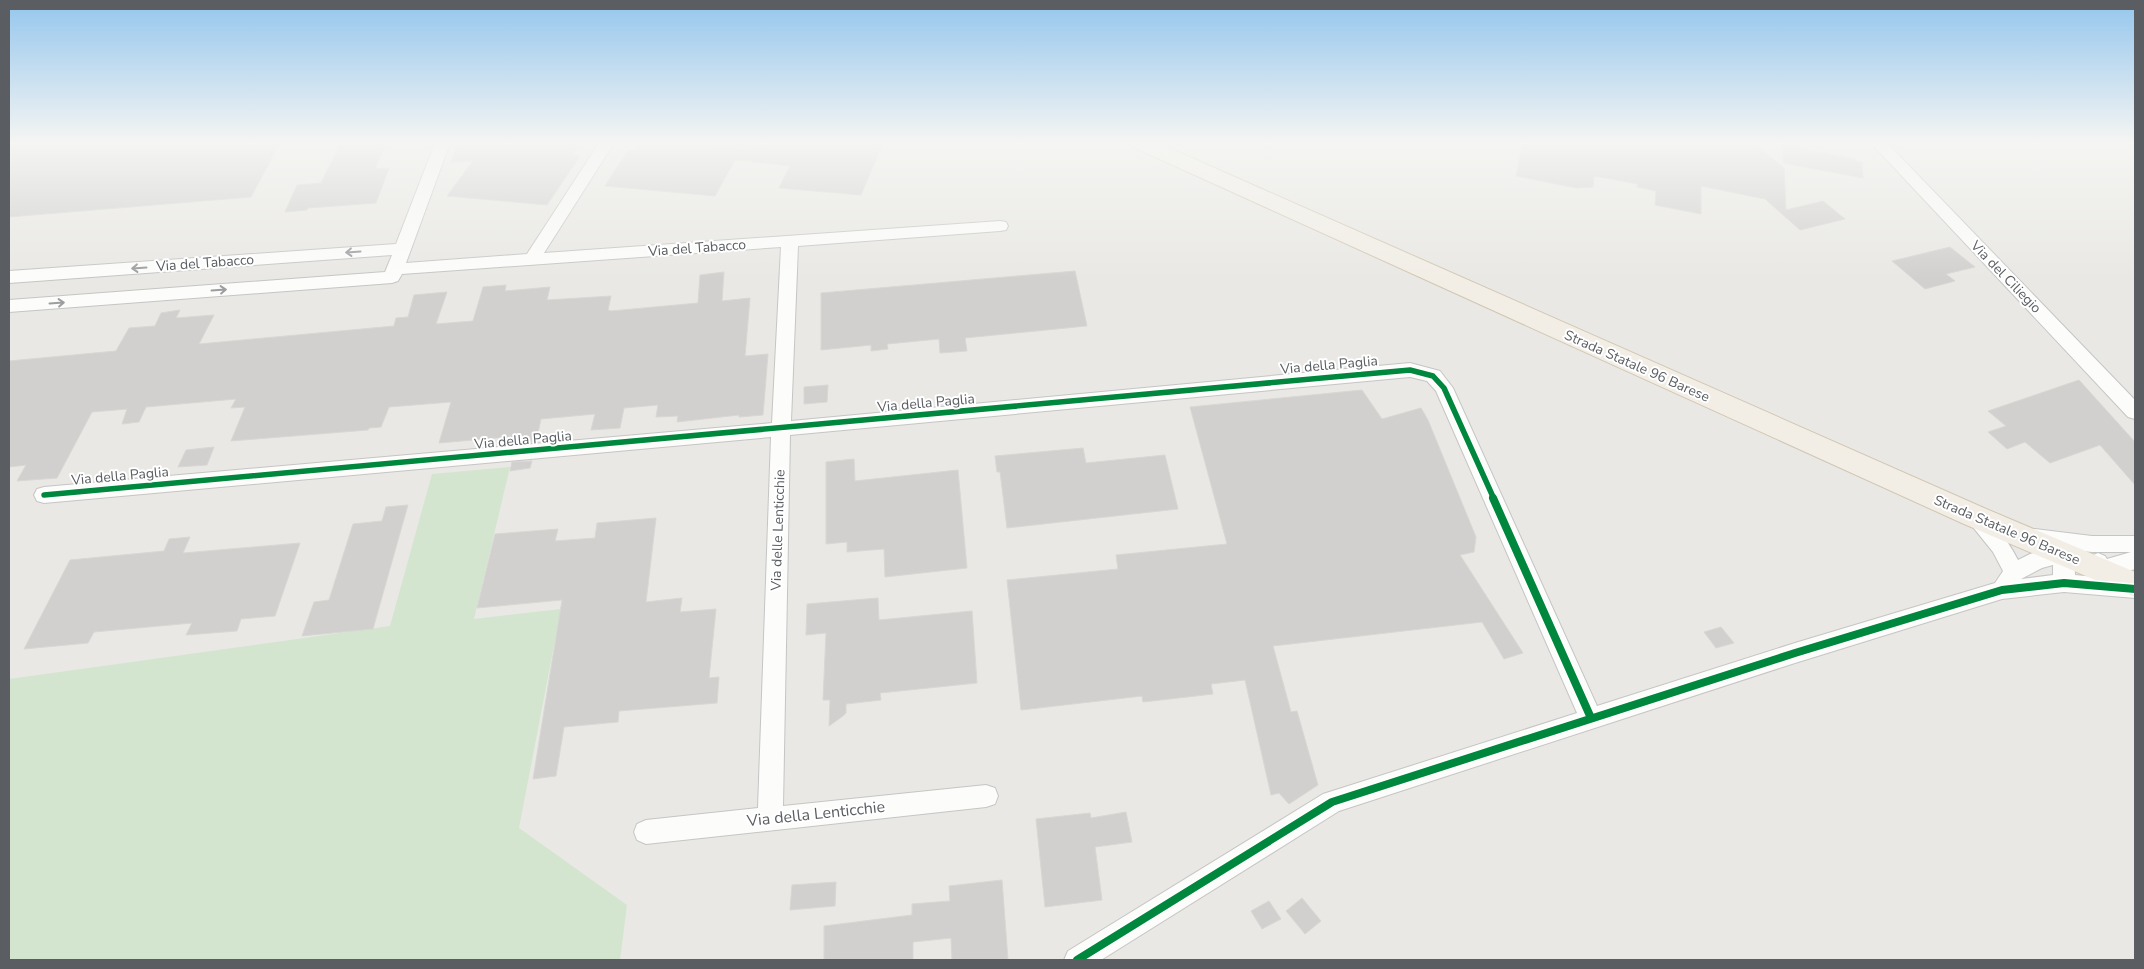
<svg xmlns="http://www.w3.org/2000/svg" width="2144" height="969" font-family="'Nunito Sans',sans-serif">
<rect width="100%" height="100%" fill="#e9e8e4"/>
<path fill="#d3e5cf" d="M510,467L474,619L561,609L519,828L627,905L620,960H9V679L390,626L432,474Z"/>
<path fill="#d1d0ce" stroke="#d8d7d4" d="M9,143H280L251,197L9,217Z
M341,143H386L375,169L389,168L376,203L308,208L307,210L285,212L297,185L321,183Z
M458,143H580L572,155L580,156L547,205L447,196L473,161L451,162Z
M639,143H707L706,145L741,149L743,145L756,146L757,143H883L861,195L779,188L790,166L735,160L715,196L605,186L628,150L635,151Z
M1523,143H1754L1784,168L1786,210L1823,201L1845,219L1800,230L1765,199L1701,186V214L1655,205L1656,191L1637,187L1638,184L1594,176L1593,187L1576,188L1516,176Z
M1783,145L1855,159V161L1862,162L1863,178L1783,163Z
M1950,247L1975,267L1946,274L1955,281L1925,289L1892,261Z
M1075,271L1087,326L965,338L967,351L940,353L939,339L887,344L888,349L871,351V345L821,350V293Z
M724,272L722,301L750,298L745,356L768,354L763,415L739,417V415L677,422L678,416L656,417L658,405L624,408L620,428L591,430L595,414L541,419L536,442L516,444L517,438H496L439,443L451,402L389,407L381,427L369,428L368,430L231,441L245,407L231,408L236,399L146,407L139,422L122,424L127,409L92,412L57,478L17,481L26,465L9,467V361L116,351L129,328L155,326L161,313L180,310L176,318L214,315L199,344L394,326L396,318L408,317L414,295L447,292L436,324L473,321L483,287L506,285L505,291L550,287L547,300L611,296L608,310L611,311L698,303L700,275Z
M2079,380L2135,442V485L2100,445L2050,463L2025,442L2007,449L1988,432L2006,426L1988,411Z
M828,385L827,402L804,404V387Z
M1362,390L1382,419L1421,408L1428,420L1476,537L1474,552L1460,555L1523,653L1504,659L1482,622L1273,646L1291,712L1297,711L1318,785L1289,804L1279,793L1271,795L1245,680L1211,684L1213,694L1143,702L1142,696L1021,710L1007,580L1118,569L1116,555L1227,544L1190,407Z
M214,447L207,465L178,467L186,450Z
M1083,448L1086,463L1165,455L1178,509L1007,528L1000,472H997L995,456Z
M854,459L855,481L958,470L967,568L885,577L884,549L847,552V542L826,544V462Z
M532,461L530,468L510,471L512,462Z
M408,505L373,629L302,636L314,602L329,600L353,524L382,521L386,507Z
M656,518L646,602L682,598L680,612L716,609L709,678L719,677L717,703L619,711L618,722L564,727L556,776L533,779L562,600L477,608L495,534L558,529L555,541L595,538L597,523Z
M190,537L183,553L300,543L275,616L241,619L237,631L186,635L192,623L94,632L88,643L24,649L70,560L164,551L169,539Z
M878,598L879,620L972,611L977,683L880,693L881,700L846,704V713L843,716L829,726L830,700H823L826,633L806,635L807,604Z
M1721,627L1734,643L1716,648L1704,632Z
M1126,812L1132,842L1095,847L1102,900L1045,907L1036,819L1090,813L1091,818Z
M1002,880L1008,960H952L951,938L913,942V960H824V926L912,915V904L950,901L949,886Z
M836,882L835,906L790,910L792,885Z
M1302,898L1321,921L1305,934L1286,911Z
M1269,901L1281,919L1262,929L1251,911Z"/>
<g fill="none" stroke-linecap="round" stroke-linejoin="round">
<g stroke="#c5c5c5" stroke-width="2">
<path id="minor" d="M435,143H450L406,263L527,254L599,143H614L544,253L1000,221L1006,222L1008,226L1006,230L1000,231L798,246L791,421L1410,363L1440,371L1453,388L1597,706L1795,643L1995,583L2003,571L1993,552L1964,516L1967,510C1968,510 1973,508 1975,508C1988,509 2012,548 2018,560L2030,554L2054,548L2028,543L2025,537L2028,531L2035,529L2092,536H2135V569L2105,578L2135,580V598L2064,592L2002,599L1795,663L1339,811L1101,960H1064L1068,951L1323,794L1577,713L1436,391L1427,381L1410,377L790,435L783,806L986,785L995,788L998,796L995,804L986,807L646,844L637,840L634,832L637,824L646,820L758,808L771,437L44,503L37,501L34,495L37,489L44,487L772,423L781,247L402,274L398,281L392,283L9,312V300L385,272L392,255L9,283V271L396,244ZM2072,550L2092,552H2131L2107,559L2105,556L2098,553L2091,556L2087,562L2095,577L2075,575L2074,554ZM2053,565V575L2021,579L2042,568Z
M1871,143H1887L2135,400V419L2128,417Z"/>
</g>
<g stroke="#d1c6b2" stroke-width="2">
<path id="primary" d="M1130,143H1158L1984,508L2135,572V597L1964,524L1133,147Z"/>
</g>
<use href="#minor" fill="#fcfcfb" fill-rule="evenodd"/>
<use href="#primary" fill="#f2eee6" fill-rule="evenodd"/>
<g stroke="#fff" stroke-width="8">
<path id="cycleway-far1" d="M44,495L1410,370L1433,376L1444,388L1494,499"/>
</g>
<g stroke="#fff" stroke-width="11">
<path id="cycleway" d="M1493,498L1591,718
M1077,960L1332,802L1795,653L2002,590L2064,583L2135,589"/>
</g>
<use href="#cycleway-far1" stroke="#00873e" stroke-width="5.5"/>
<use href="#cycleway" stroke="#00873e" stroke-width="8"/>
</g>
<defs><path id="oneway-shaft" d="M-6 0H5M1.5-3L5.5 0L1.5 3" fill="none" stroke-width="1.6" stroke-linecap="round" stroke-linejoin="round" transform="scale(1.25)"/></defs>
<g stroke="#9b9d9f">
<use href="#oneway-shaft" transform="translate(353 252) rotate(176)"/>
<use href="#oneway-shaft" transform="translate(139 268) rotate(176)"/>
<use href="#oneway-shaft" transform="translate(219 290) rotate(-4)"/>
<use href="#oneway-shaft" transform="translate(57 303) rotate(-4)"/>
</g>
<linearGradient id="sky" x2="0" y2="1"><stop stop-color="#94c6ed"/><stop offset="0.51" stop-color="#f5f5f3"/><stop offset="1" stop-color="#f5f5f3" stop-opacity="0"/></linearGradient>
<rect width="2144" height="279" fill="url(#sky)"/>
<g text-anchor="middle" dominant-baseline="central" stroke-width="4" stroke-linejoin="round" paint-order="stroke">
<g font-size="14" fill="#5a5e62" stroke="#fff">
<text transform="translate(697 248) rotate(-4)">Via del Tabacco</text>
<text transform="translate(205 263) rotate(-4)">Via del Tabacco</text>
<text transform="translate(2006 277) rotate(46)">Via del Ciliegio</text>
<text transform="translate(1329 365) rotate(-5)">Via della Paglia</text>
<text transform="translate(1637 366) rotate(24)">Strada Statale 96 Barese</text>
<text transform="translate(926 403) rotate(-5)">Via della Paglia</text>
<text transform="translate(523 440) rotate(-5)">Via della Paglia</text>
<text transform="translate(120 476) rotate(-5)">Via della Paglia</text>
<text transform="translate(778 530) rotate(-88)">Via delle Lenticchie</text>
<text transform="translate(2007 530) rotate(23)">Strada Statale 96 Barese</text>
</g>
<g font-size="16" fill="#5a5e62" stroke="#fff">
<text transform="translate(816 814) rotate(-6)">Via della Lenticchie</text>
</g>
</g>
<rect width="2144" height="969" fill="none" stroke="#5a5e62" stroke-width="20"/>
</svg>
